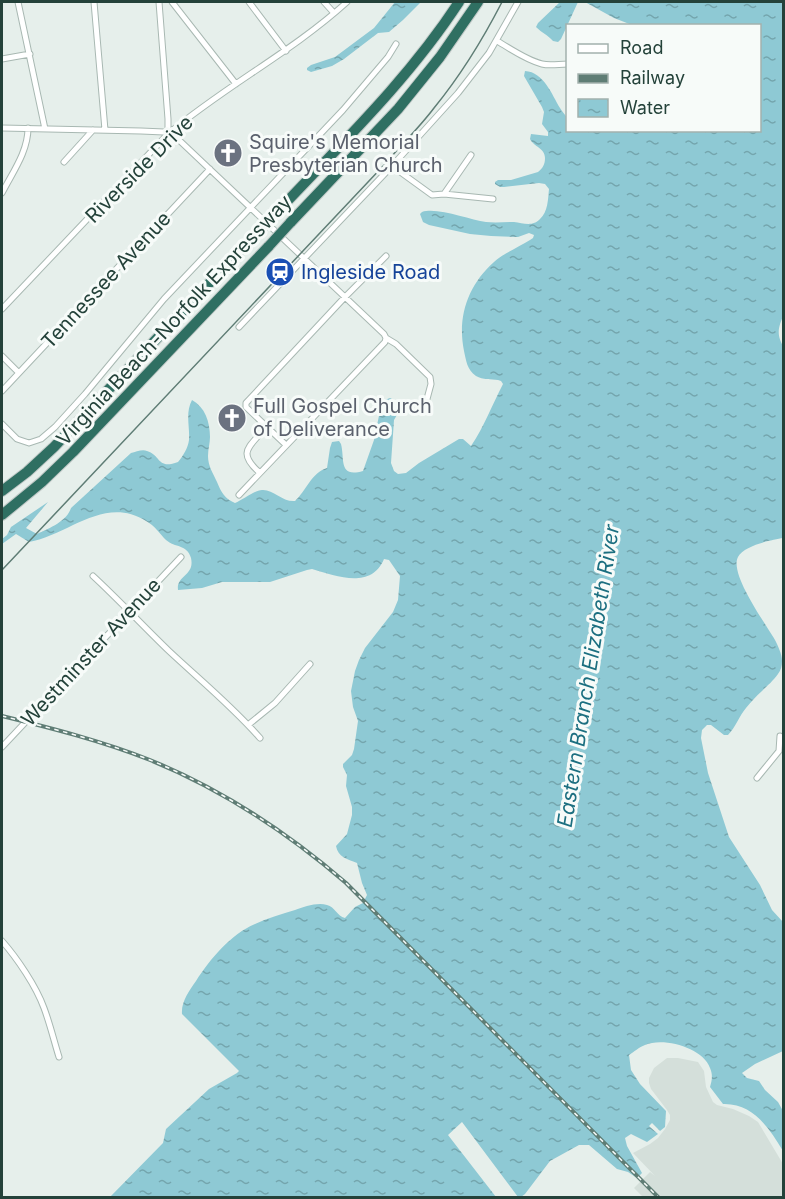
<svg xmlns="http://www.w3.org/2000/svg" width="785" height="1199" font-family="Inter,sans-serif">
<defs>
<pattern id="water-ripples" width="26" height="14" patternUnits="userSpaceOnUse" patternTransform="scale(1.5)"><rect width="26" height="14" fill="#8ec9d4"/><path d="M2 4q2-2 4 0t4 0M15 11q2-2 4 0t4 0" fill="none" stroke="#74a5ad"/></pattern>
</defs>
<rect width="100%" height="100%" fill="#e6efeb"/>
<path fill="#d4dfda" d="M667,1058H678L698,1062L704,1071L706,1087L713,1102L717,1105L733,1109L749,1116L758,1122L783,1164V1197H643L634,1188L650,1172L655,1176L633,1153L650,1144L658,1138L665,1129L670,1120V1115L667,1110L651,1089L649,1083V1078L654,1068Z"/>
<path fill="url(#water-ripples)" d="M395,2H421L403,20L389,32L378,33L344,59L332,66L311,72L307,70V68L311,65L335,57L374,28Z
M560,2H578L561,39L558,42L553,41C548,35 542,33 536,27L538,23Z
M585,2H783L784,314C778,328 776,334 784,348L783,538C772,540 744,545 738,557C729,574 766,624 775,640C778,646 782,654 782,661C782,666 781,670 778,674C773,681 768,685 762,691C756,696 751,702 746,708C739,716 736,727 728,735H724L711,725H707L702,730L701,738L708,773L729,837L760,885L772,910L783,922V1051L755,1064L742,1073L747,1078L759,1081L765,1090L778,1102L783,1111V1151C769,1128 753,1103 723,1104L710,1087C712,1080 713,1075 710,1068C703,1048 664,1037 645,1045C639,1047 634,1052 629,1055L631,1070L640,1084L666,1111L665,1127L660,1131L652,1123L649,1126L658,1134L647,1142L631,1134L625,1138L627,1146L642,1173L637,1178L628,1172L617,1169L589,1145H579L550,1161L525,1194L521,1197H518L462,1122L448,1135L496,1197H110L163,1143L166,1129L209,1089L237,1073L239,1071L182,1014C181,1002 189,991 196,981C210,959 231,934 255,924C268,918 282,914 295,910C304,907 317,902 327,905C335,907 337,916 345,918L355,907L363,903L367,895L362,883L357,863C347,859 338,857 336,846L347,834L352,815V807L346,786L347,775L343,767V764L352,755L354,749L358,721L353,707L351,691L355,671L359,660L365,648L393,612L398,600L400,576L389,560L384,559C371,590 336,576 312,569L307,570L270,582H222L202,588L178,590C176,575 195,576 191,558C187,544 175,548 166,540C159,533 155,526 146,521C104,495 69,535 29,542L16,534L2,544V539L7,535L11,527L48,502L26,528L37,534C50,528 67,521 71,508L131,453C136,452 142,449 147,451C161,455 157,470 178,462C183,456 188,448 189,440C190,426 185,413 192,400C205,407 210,422 210,437C210,443 208,449 208,456C208,466 213,473 217,482C221,492 225,499 235,503C243,500 255,490 262,490C273,489 282,502 295,501C306,491 312,472 327,468L330,448L332,442L339,441L341,444C345,459 338,478 363,471L374,440L382,401L390,398L400,403L401,408L394,420L391,463L394,471L398,474L406,473L419,463L459,439H463L471,446C484,427 492,405 503,384L501,381L498,380C491,379 483,380 476,376C467,370 466,360 464,351C457,317 468,285 494,262C504,253 519,247 530,240L533,238L534,235L529,233L518,237L491,236L470,234L429,225L423,222L420,214L422,212C438,207 469,220 486,222C495,223 505,222 514,222C523,223 533,227 540,219C548,212 548,199 549,189L545,184L539,183L504,187H500L495,184V182L498,180H511L538,172C543,168 545,164 545,158C545,148 534,147 530,139L531,134L548,136V132L542,124L544,112L542,107L524,76L525,71C544,72 552,95 560,108C563,113 567,116 568,121C568,124 568,127 568,130H760V26L632,25L614,18Z"/>
<g fill="none" stroke-linecap="round" stroke-linejoin="round">
<g stroke="#a8b8b2" stroke-width="7">
<path id="minor" d="M18,2L45,129
M94,2L105,130
M159,2L168,119V134
M172,2L236,84
M249,2L286,51
M324,2L334,13
M497,41C511,49 526,60 542,64C550,66 559,64 568,64
M2,59L30,54
M2,128L141,131L164,132L172,135L180,141L384,334L386,338L396,344L430,377L431,384L424,410
M64,162L93,130
M392,166L432,195L444,194L493,199
M2,193C12,173 28,152 28,128
M444,194L471,155
M2,309L168,134C225,86 292,52 347,2
M239,327L392,166L458,93L489,53L518,2
M2,356L18,372
M2,391L210,169
M2,424L17,439L29,443L41,439L55,427L85,394L164,299L343,110L388,57L396,44
M286,445L246,407V403L345,297L386,256
M260,473C236,452 250,447 264,429V424
M239,495L385,342L386,338
M93,576C119,600 143,626 169,651C200,680 232,706 260,738
M248,725L275,703L310,664
M2,747L181,557
M757,778L779,751L780,736
M2,941C17,958 36,986 44,1008C50,1024 54,1041 59,1057"/>
</g>
<g stroke="#c2cac8" stroke-width="12">
<path id="motorway" d="M277,212C341,144 408,80 459,2
M290,223L398,109L440,57L478,2
M2,491L27,472L54,447L256,234
M2,515L42,482L73,452L269,246"/>
</g>
<use href="#minor" stroke="#fff" stroke-width="5"/>
<use href="#motorway" stroke="#2f6f62" stroke-width="10"/>
<path stroke="#5f7d75" stroke-width="1.5" d="M2,570L385,164C401,145 419,128 434,108C461,75 483,39 502,2"/>
<g stroke="#5f7d75" stroke-width="4">
<path id="rail" d="M2,716C51,728 102,741 150,760C221,789 288,833 346,883L659,1198"/>
</g>
<use href="#rail" stroke="#f7fbf9" stroke-width="1.5" stroke-dasharray="4.5" stroke-linecap="butt"/>
<g stroke="#c2cac8" stroke-width="12" stroke-linecap="butt">
<path id="motorway-bridge" d="M256,234L277,212
M269,246L290,223"/>
</g>
<use href="#motorway-bridge" stroke="#2f6f62" stroke-width="10"/>
</g>
<defs>
<g id="church-disc" transform="scale(1.5)"><circle r="9.5" fill="#6b7280" stroke="#f7fbf9"/><path d="M-1.2-6h2.4v3.5h3.3v2.4h-3.3V6h-2.4V-.1h-3.3v-2.4h3.3Z" fill="#fff"/></g>
<g id="station-disc" transform="scale(1.5)"><circle r="9.5" fill="#1a4fb4" stroke="#f7fbf9"/><path d="M-3-6H3Q5-6 5-4V2Q5 4 3 4L4.5 6H3L1.5 4h-3L-3 6H-4.5L-3 4Q-5 4-5 2V-4Q-5-6-3-6ZM-3.5-4v3h7v-3ZM-3.5 1v1.5H-2V1ZM2 1v1.5H3.5V1Z" fill="#fff"/></g>
</defs>
<g fill-rule="evenodd">
<use href="#church-disc" x="228" y="153"/>
<use href="#station-disc" x="280" y="272"/>
<use href="#church-disc" x="232" y="418"/>
</g>
<g text-anchor="middle" dominant-baseline="central" stroke-width="6" stroke-linejoin="round" paint-order="stroke">
<g font-size="20" fill="#5b616d" stroke="#f7fbf9" text-anchor="start">
<text x="249" y="142">Squire's Memorial<tspan x="249" dy="23">Presbyterian Church</tspan></text>
<text x="253" y="406">Full Gospel Church<tspan x="253" dy="23">of Deliverance</tspan></text>
</g>
<g font-size="20" fill="#24423a" stroke="#f7fbf9">
<text transform="translate(139 169) rotate(-45)">Riverside Drive</text>
<text transform="translate(106 280) rotate(-47)">Tennessee Avenue</text>
<text transform="translate(174 320) rotate(-47)">Virginia Beach-Norfolk Expressway</text>
<text transform="translate(91 652) rotate(-47)">Westminster Avenue</text>
</g>
<g font-size="20" fill="#164399" stroke="#f7fbf9" text-anchor="start">
<text x="301" y="272">Ingleside Road</text>
</g>
<g font-size="21" font-style="italic" fill="#1c6f80" stroke="#f7fbf9">
<text transform="translate(588 676) rotate(-81)">Eastern Branch Elizabeth River</text>
</g>
</g>
<rect width="785" height="1199" fill="none" stroke="#24423a" stroke-width="6"/>
<rect x="566" y="24" width="195" height="108" fill="#f7fbf9" stroke="#a3b1ad" stroke-width="1.5"/>
<rect x="578" y="44" width="30" height="9" fill="#ffffff" stroke="#a3b1ad" stroke-width="1.5"/>
<text x="620" y="54" font-size="18" fill="#24423a">Road</text>
<rect x="578" y="74" width="30" height="9" fill="#5f7d75" stroke="#a3b1ad" stroke-width="1.5"/>
<text x="620" y="84" font-size="18" fill="#24423a">Railway</text>
<rect x="578" y="99" width="30" height="18" fill="url(#water-ripples)" stroke="#a3b1ad" stroke-width="1.5"/>
<text x="620" y="114" font-size="18" fill="#24423a">Water</text>
</svg>
